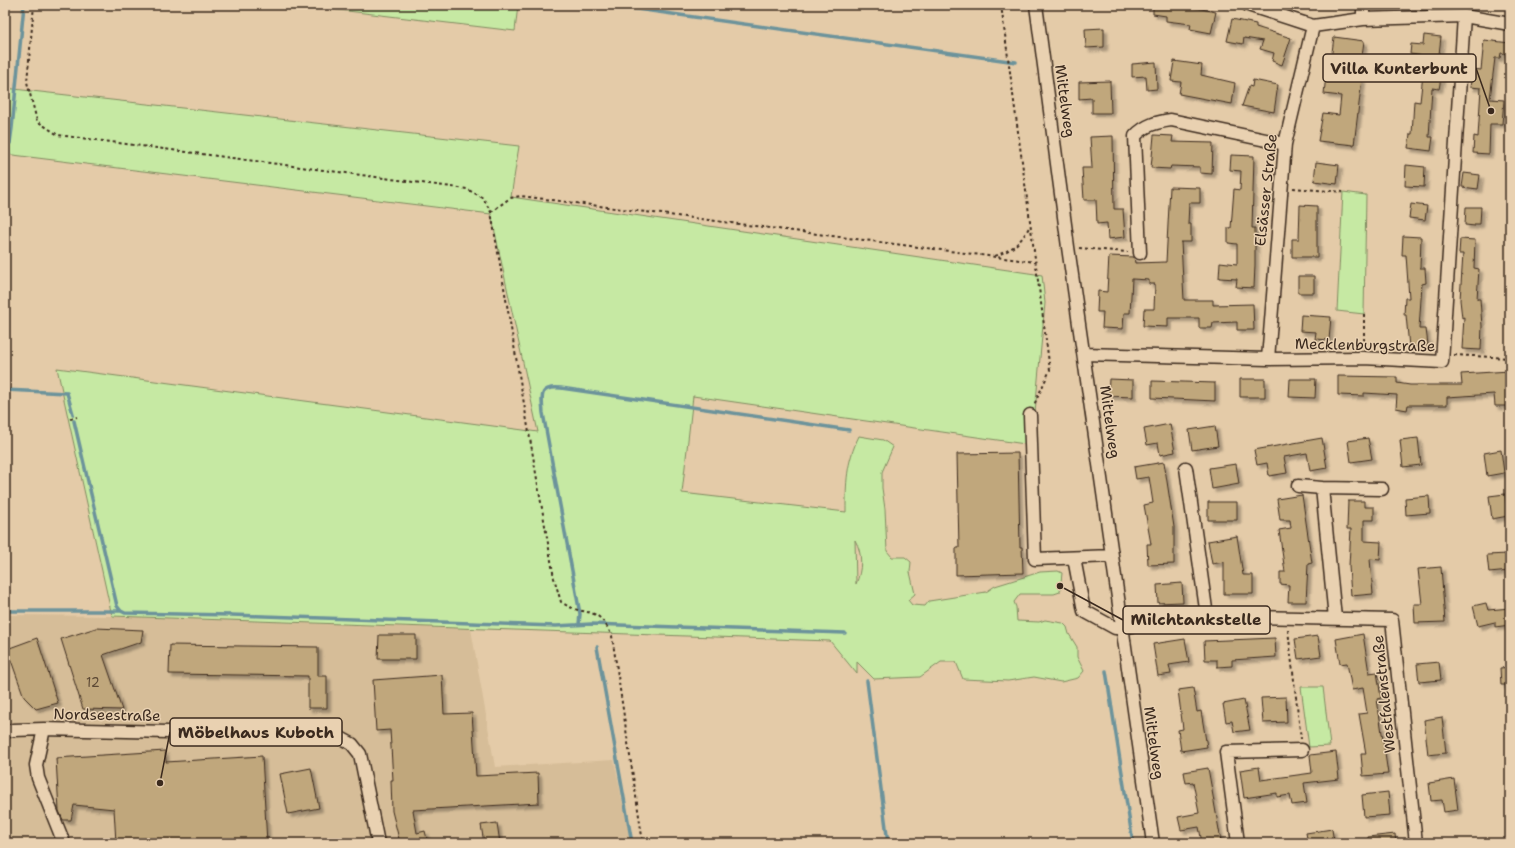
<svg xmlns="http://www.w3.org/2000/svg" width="1515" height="848" font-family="'Shantell Sans',sans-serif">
<defs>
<filter id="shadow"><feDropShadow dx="3.5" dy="3.5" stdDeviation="1" flood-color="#0004"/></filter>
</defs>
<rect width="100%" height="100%" fill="#e4cba8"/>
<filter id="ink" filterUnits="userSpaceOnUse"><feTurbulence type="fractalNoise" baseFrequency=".025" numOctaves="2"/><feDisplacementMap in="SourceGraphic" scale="8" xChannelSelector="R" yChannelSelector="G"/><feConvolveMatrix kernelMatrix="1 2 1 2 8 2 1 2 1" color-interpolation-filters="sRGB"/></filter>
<g filter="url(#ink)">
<path fill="#d6bd98" d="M5,615L112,616L471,629L495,767L614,760L631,843H5Z"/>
<path fill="#c6e9a3" stroke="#808a60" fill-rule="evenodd" d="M297,5H518L515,31Z
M5,88L519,146L511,197L1042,275L1045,303L1032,445L693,396L682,493L846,512C846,483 846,463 859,436L883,440L893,447L882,472V488L885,509L887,551L892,557H905L911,562L910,572L915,594L908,600L912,605L925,606L929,601L986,592L995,586L1040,572L1058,571L1062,573L1060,592L1054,594H1020L1014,602L1016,607L1017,621L1039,622L1045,620L1063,623L1067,627L1069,634L1077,647V657L1084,671L1078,678L1061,682L1034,677L1008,681L963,679L956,662H941L920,677L874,679L857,662V674L830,641L112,616L57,368L538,432L491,214L5,154ZM855,540C863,554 862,570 856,584Z
M1343,192L1366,195L1364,314L1337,311Z
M1301,687H1323L1330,746L1309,747Z"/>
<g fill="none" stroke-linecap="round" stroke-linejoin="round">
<path stroke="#6c939b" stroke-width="3.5" d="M608,5L1016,62
M5,143H10L12,128L24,5
M5,390L67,393L73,414
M74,421L117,606L121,611
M5,611H121L125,613L231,615L556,626L591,624L845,633
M579,624L580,614L543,413C541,394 540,386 561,388L849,430
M597,647L632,843
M1106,671L1133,843
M867,681L888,843"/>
</g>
<path fill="#c0a77b" stroke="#3b2a1e" filter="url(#shadow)" d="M1153,5H1182L1216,12L1211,33L1190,29L1191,24L1166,21V16L1153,14Z
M1232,19L1256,24V27L1291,38L1282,65L1272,61L1274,53L1260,49L1263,41L1244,38L1243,44L1227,41Z
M1104,28V47L1086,48L1085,29Z
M1424,35L1441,37L1437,72L1442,73L1439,89L1432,88L1429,137H1433L1431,151L1408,148L1410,134H1412L1414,101L1420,102L1425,56L1410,54L1411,44L1423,45Z
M1334,37L1364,41L1359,79H1362L1354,145L1318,141L1323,113L1339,115L1341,96L1324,94L1326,75H1329Z
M1484,40L1510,43V54L1501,53L1500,58H1495L1490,99L1504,100L1502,124H1490L1489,154L1473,153L1474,136L1478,137L1481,88L1470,87L1473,69L1481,70Z
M1174,61L1202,65L1201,75L1235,83L1232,104L1179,94L1181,82L1171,81Z
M1156,62L1157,89L1147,90L1146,76L1132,77V64Z
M1253,80L1278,85L1274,112L1242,106L1249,86L1252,87Z
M1110,81L1111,113H1092V98L1079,99V82Z
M1154,135L1173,136L1172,142L1213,143L1212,174L1200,173V167L1171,166L1170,169L1151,168Z
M1113,136L1114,209H1123L1125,237L1108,239L1107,223L1097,224L1096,200H1084L1082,168H1092L1090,137Z
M1231,155L1254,156L1252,228H1255V265L1254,288L1236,287L1237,279L1219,278L1220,262L1237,264V244L1228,243V228H1231L1234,189L1240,190L1241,171L1230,170Z
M1316,162L1339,165L1337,184L1314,181Z
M1406,165L1425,167L1424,187L1405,186Z
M1464,173L1480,175L1478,189L1462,187Z
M1170,187L1200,188V203H1189L1188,224H1191V242H1181L1184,300H1213V305L1253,304L1254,330H1237V322L1213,323L1212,328H1199V318H1168V327L1143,326L1144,309H1154L1155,284H1149V280L1132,279L1130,313H1124L1123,329L1102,328L1103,312H1097L1098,291L1107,292L1109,256L1134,257L1135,263L1166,262Z
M1411,204L1427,206L1425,220L1409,218Z
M1300,205L1317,206V257H1292V239H1299Z
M1466,207H1481L1480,224H1475V226L1465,225Z
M1403,236L1421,237L1420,268H1425L1426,283L1422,284L1419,329H1426L1428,345L1409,347L1406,315H1404L1405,298H1409L1406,255H1402Z
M1460,239L1475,240L1474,268L1479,269L1477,299H1480L1482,326L1481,350L1462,349L1464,317L1462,318L1460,300L1463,254H1459Z
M1298,276H1314V293H1298Z
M1301,315L1331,317L1329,340L1315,339L1316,332L1300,331Z
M1510,371V406H1495L1494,394L1447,397V405H1408L1407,410L1396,408L1397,395L1364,393V396L1338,395V376L1397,377V383L1410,385H1462L1461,374Z
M1109,379L1133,380V397L1108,396Z
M1240,379H1265V397H1240Z
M1290,379H1316L1315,398L1289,397Z
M1152,381L1215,383V401L1152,398Z
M1170,424L1175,452L1160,455L1158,443L1147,445L1144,429Z
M1215,426L1218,446L1192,450L1189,430Z
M1322,438L1327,468L1310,471L1307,453L1284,457L1287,473L1269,476L1267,463L1257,465L1254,450Z
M1368,438L1372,459L1351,462L1348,441Z
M1418,438L1421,465L1403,467L1400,440Z
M1501,450L1504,473L1487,476L1484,453Z
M1018,453L1020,547H1022L1023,573L956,575V548H959L957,454Z
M1164,462L1174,527V564L1148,565L1147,544H1151L1144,505L1153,503L1149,477L1136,479L1134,467Z
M1236,464L1239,484L1212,489L1209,468Z
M1505,494L1508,516L1492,519L1489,496Z
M1302,495L1312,563L1308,564L1306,602H1288L1289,585L1280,584V572H1285L1279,530L1291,528L1290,520H1280L1277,499Z
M1429,496L1430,513L1406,515L1405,498Z
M1348,501H1364V507H1374V520H1364V541L1381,542L1380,560L1370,559L1373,594L1351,596L1349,566L1351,529H1347Z
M1208,502H1237V520H1208Z
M1237,536L1243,575H1253V594H1224V562L1212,564L1208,541Z
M1508,554L1510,571L1489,573L1487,555Z
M1441,567L1445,622L1415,623L1414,604H1422L1418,569Z
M1182,583L1183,602L1158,603L1157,585Z
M1486,603L1488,610L1510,608V625L1495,627V622L1478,626L1473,606Z
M96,628L143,630L141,642L103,655L122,710L83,709L61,639Z
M1363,634L1369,673L1377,672L1381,698L1377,699L1388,774L1363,776L1361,754H1366L1359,714L1367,713L1363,688L1352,690L1347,663L1340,664L1336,639Z
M379,635H416V659H378Z
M1318,636L1321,656L1298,659L1295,639Z
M37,638L58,703L36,709L24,697L7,649Z
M1275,638L1276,657L1232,660V666L1217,667V660H1205L1204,641Z
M1185,639L1189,662L1169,665L1171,674L1158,676L1153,644Z
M170,645L318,647V676H327V708H308V676L169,674Z
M1439,662L1441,680L1419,682L1417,664Z
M1510,667V685H1501L1500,668Z
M442,675L444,714L472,713L476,776L538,773L539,803L413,810L417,833L425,831L428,843H400L392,811L391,780H393L390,730L376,731L373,680Z
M1193,688L1197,712L1201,711L1207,747L1181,751L1178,730L1183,729L1178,690Z
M1286,697L1287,722L1263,723L1261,698Z
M1244,700L1250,730L1234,732L1232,721L1226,722L1223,704Z
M1442,717L1446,753L1428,755L1424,720Z
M165,751L166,762L262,756L267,843H116L114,809L74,805L71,820H63L59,811L56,758Z
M1336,752L1339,779L1304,783L1307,803L1292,805L1290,795L1277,797V793L1244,798L1240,770L1259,767L1261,780L1312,773L1310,755Z
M311,768L319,808L288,814L280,774Z
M1208,768L1221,841L1202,843L1199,827L1181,830L1178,817L1199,813L1193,782L1186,783L1184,772Z
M1454,779L1458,810L1444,812L1442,800L1431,801L1429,783Z
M1388,792L1390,815L1364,817L1362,795Z
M497,823L500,843H484L481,825Z
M1332,829L1334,843H1308L1306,833Z
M1395,834L1396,843H1368V837Z"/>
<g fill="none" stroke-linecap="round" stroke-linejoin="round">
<g stroke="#3b2a1e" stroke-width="15">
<path id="minor" d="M1036,5L1068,247L1153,843
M1248,5L1313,26L1363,19L1464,16L1510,24
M1363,5V19
M1140,253L1135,136C1145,125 1157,122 1171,120L1285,144
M1084,354L1268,359L1363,358L1442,362L1464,16
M1268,359L1285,144L1313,26
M1030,415L1035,559L1112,556
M1186,468L1207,616
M1298,486L1322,488
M1074,558L1084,611L1115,628L1207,616L1392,620L1416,843
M1335,618L1322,488L1382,489
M44,729L36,765L38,778L64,843
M5,732L13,730L44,729L337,736L352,744L360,754L378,843
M1238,843L1226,752L1302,750"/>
</g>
<path stroke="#3b2a1e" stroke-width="2" stroke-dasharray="3 3" stroke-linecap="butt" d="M34,5L27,82L37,121L58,135L467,189L483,198L491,212L554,578L561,602C586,619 596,602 612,636L643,843
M1001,5L1050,370L1034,405
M1293,188L1343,192
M491,212L510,198L521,196L1035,262
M1079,248L1128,252
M995,256C1014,249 1020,243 1030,226
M1364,347V314
M1454,355L1510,358
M70,419L77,417
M1288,630L1301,739"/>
<use href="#minor" stroke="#e9d1b1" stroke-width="12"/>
</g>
</g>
<g text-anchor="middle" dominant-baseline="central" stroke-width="3" stroke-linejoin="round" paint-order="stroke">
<g font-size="13" fill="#5c4935">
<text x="93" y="682">12</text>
</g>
<g font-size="15" fill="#3b2a1e" stroke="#e9d1b1">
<text transform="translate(1065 101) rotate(82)">Mittelweg</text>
<text transform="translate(1266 190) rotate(-84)">Elsässer Straße</text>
<text transform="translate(1365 345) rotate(1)">Mecklenburgstraße</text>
<text transform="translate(1110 422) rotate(82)">Mittelweg</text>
<text transform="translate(1384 694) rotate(-96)">Westfalenstraße</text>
<text transform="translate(107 715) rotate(1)">Nordseestraße</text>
<text transform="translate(1154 743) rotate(82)">Mittelweg</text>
</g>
</g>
<path fill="none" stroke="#3b2a1e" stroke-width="1.5" d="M1491 111L1476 68M1060 586L1123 620M160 783L170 732"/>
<g fill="#3b2a1e" stroke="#e9d1b1" stroke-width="1.5">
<circle cx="1491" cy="111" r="4"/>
<circle cx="1060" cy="586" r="4"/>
<circle cx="160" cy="783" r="4"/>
</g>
<g fill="#e9d1b1" stroke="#3b2a1e" stroke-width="1.5">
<rect x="1323" y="54" width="153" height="28" rx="4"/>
<rect x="1123" y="606" width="147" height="28" rx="4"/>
<rect x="170" y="718" width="172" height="28" rx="4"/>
</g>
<g font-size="16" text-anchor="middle" font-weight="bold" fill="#3b2a1e">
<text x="1399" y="74">Villa Kunterbunt</text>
<text x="1196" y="625">Milchtankstelle</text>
<text x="256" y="738">Möbelhaus Kuboth</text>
</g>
<rect width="1515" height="848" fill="none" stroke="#e9d1b1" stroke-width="20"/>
<rect x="10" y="10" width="1495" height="828" fill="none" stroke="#3b2a1e" stroke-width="1.5" filter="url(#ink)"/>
</svg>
